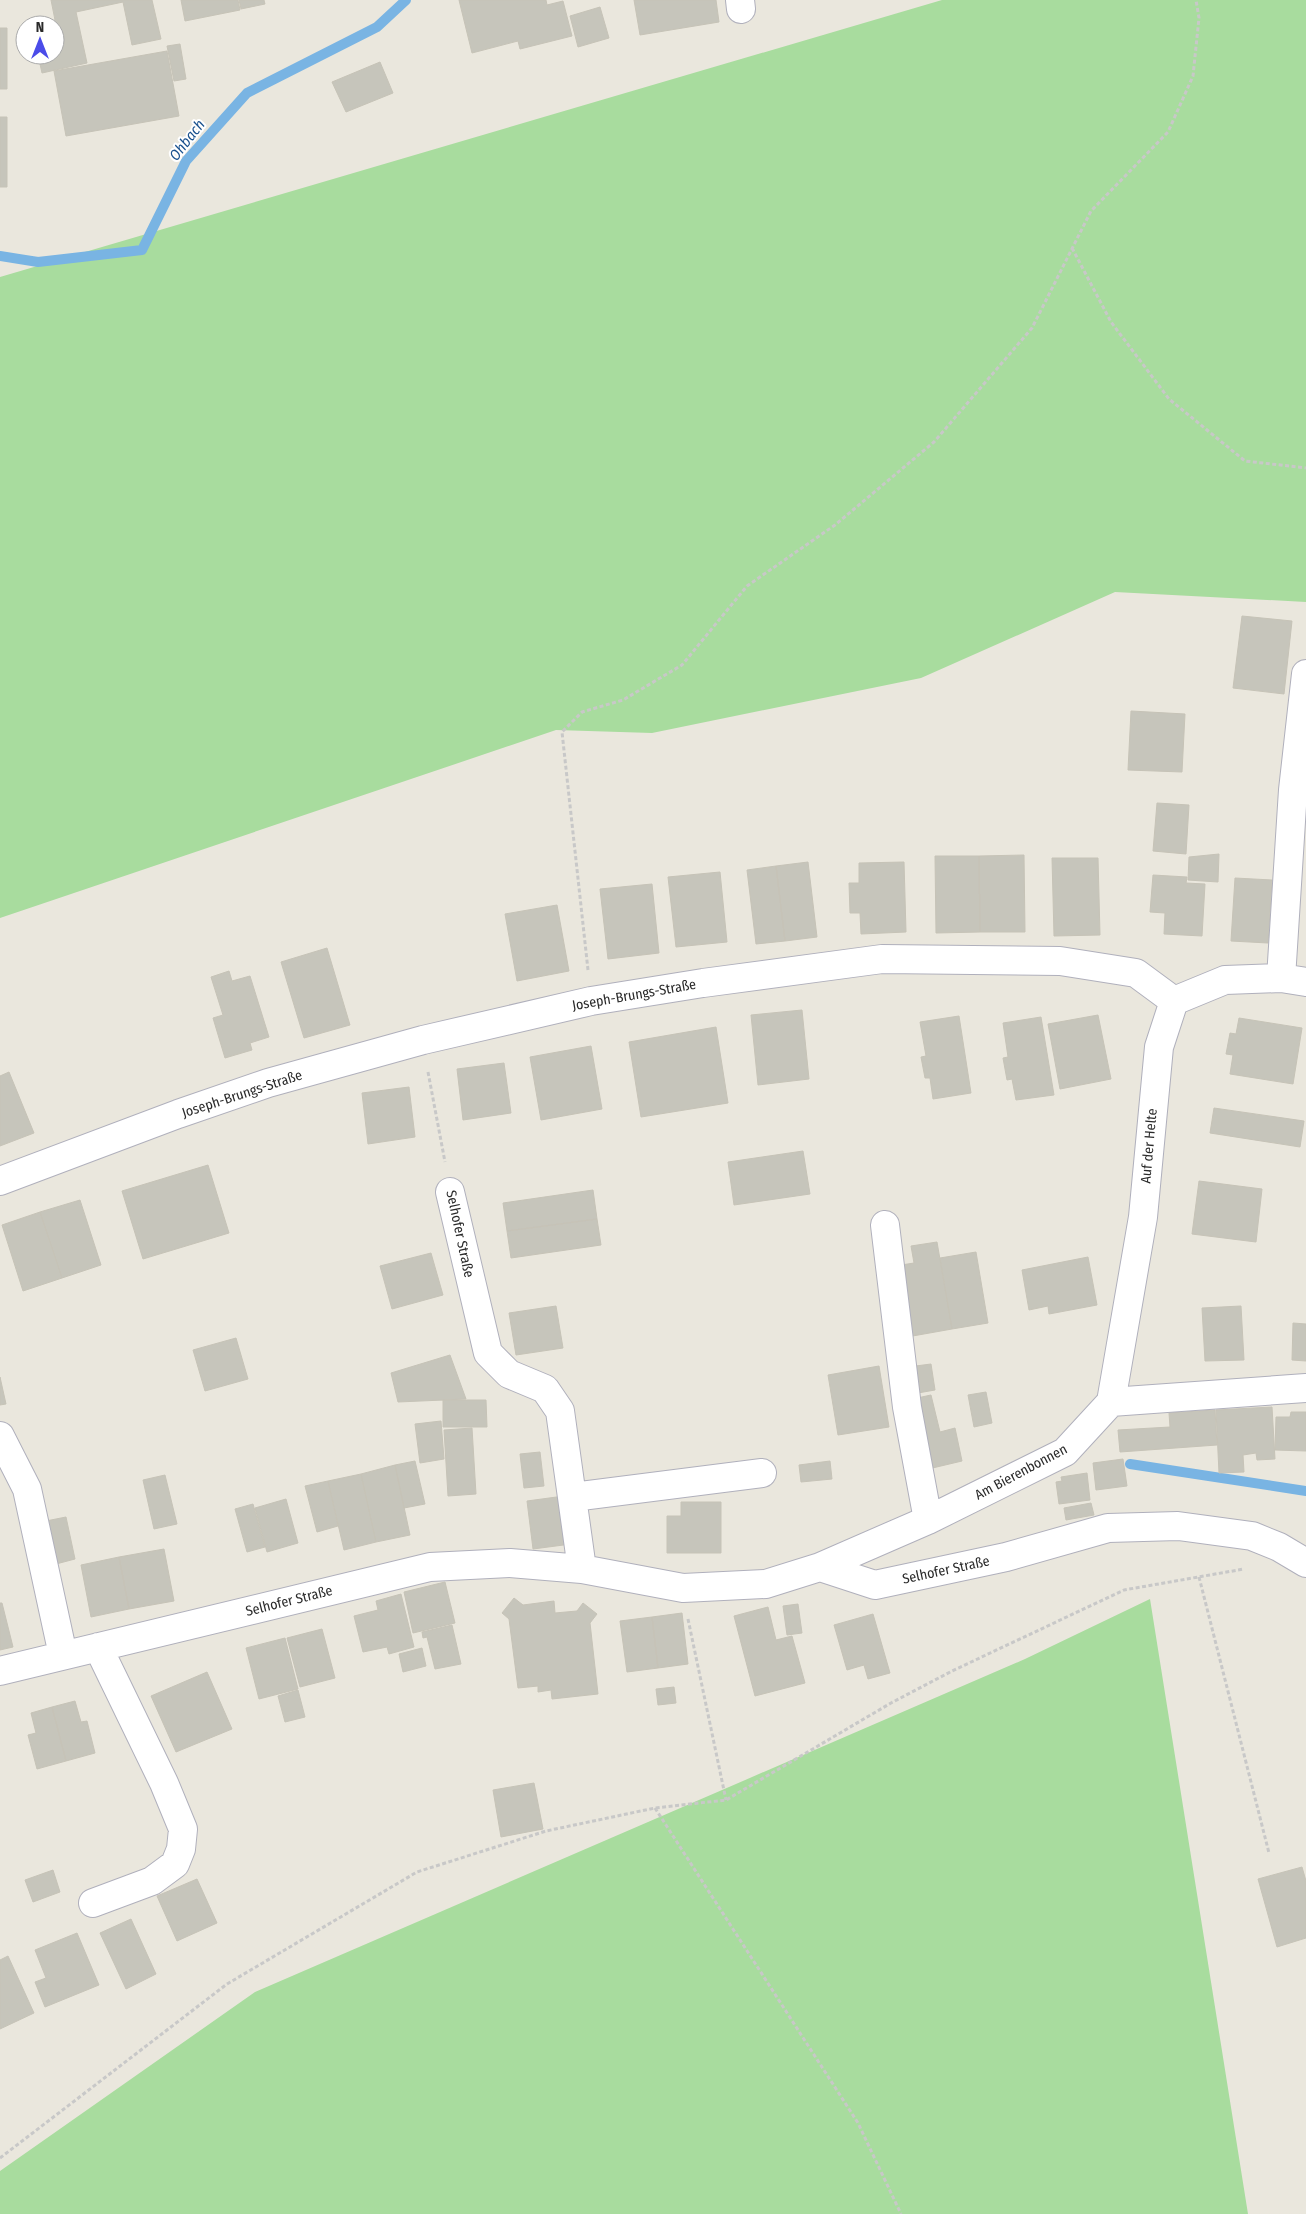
<svg xmlns="http://www.w3.org/2000/svg" width="1306" height="2214" font-family="'Fira Sans Condensed',sans-serif">
<rect width="100%" height="100%" fill="#eae7dd"/>
<path fill="#a8dc9e" d="M942,0H1306V602L1115,592L921,678L652,733L556,730L0,918V277Z
M1150,1599L1248,2214H0V2171L255,1992L1025,1659Z"/>
<g fill="none" stroke-linecap="round" stroke-linejoin="round">
<path stroke="#79b4e3" stroke-width="10" d="M0,256L38,262L142,250L186,161L247,93L377,27L406,0
M1130,1464L1306,1491"/>
</g>
<path fill="#c6c5bb" stroke="#c6c3b7" d="M51,0H152L161,39L132,45L123,2L76,12L87,63L42,73L38,55H55V25H34L55,20Z
M181,0H238L240,10L185,21Z
M239,0H264L265,4L241,9Z
M459,0H546L547,5L563,1L572,36L520,49L518,41L472,53Z
M634,0H716L719,22L640,35Z
M600,7L609,38L578,47L570,16Z
M0,28H7V89H0Z
M180,44L186,79L174,81L167,46Z
M167,51L179,116L66,136L54,71Z
M380,62L393,93L346,112L332,82Z
M0,117H7V187H0Z
M1242,616L1292,621L1284,694L1233,688Z
M1131,711L1185,714L1182,772L1128,770Z
M1157,803L1189,805L1186,854L1153,851Z
M1219,854L1218,882L1188,880L1189,857Z
M1024,855L1025,932H980L979,856Z
M935,856H979L980,932L936,933Z
M1052,858H1098L1100,935L1054,936Z
M808,862L817,937L785,941L776,866Z
M904,862L906,932L861,934L860,913H850L849,883H859V863Z
M776,866L785,941L756,944L747,870Z
M720,872L727,942L676,947L668,877Z
M1153,875L1187,877L1186,883L1205,884L1202,936L1164,934L1165,913L1150,912Z
M1235,878L1272,880L1268,943L1231,941Z
M652,884L659,953L608,959L600,889Z
M557,905L569,971L517,981L505,914Z
M327,948L350,1025L304,1038L281,962Z
M229,971L232,981L250,976L269,1037L250,1043L252,1050L225,1058L213,1018L223,1015L211,977Z
M802,1010L809,1079L758,1085L751,1015Z
M1098,1015L1111,1079L1060,1089L1048,1024Z
M959,1016L971,1093L933,1099L930,1078H925L921,1057L926,1056L920,1022Z
M1041,1017L1054,1095L1016,1100L1012,1079L1007,1080L1003,1058L1008,1057L1003,1023Z
M1239,1018L1302,1028L1293,1084L1230,1074L1233,1055L1226,1054L1230,1033L1236,1034Z
M716,1027L728,1103L641,1117L629,1042Z
M591,1046L602,1109L541,1120L530,1057Z
M504,1063L511,1113L463,1120L457,1069Z
M9,1072L34,1133L0,1146V1076Z
M409,1087L415,1137L368,1144L362,1093Z
M1214,1108L1304,1121L1300,1147L1210,1133Z
M803,1151L810,1194L734,1205L728,1162Z
M208,1165L229,1233L143,1259L122,1191Z
M1199,1181L1262,1189L1256,1242L1192,1234Z
M593,1190L597,1219L507,1231L503,1203Z
M80,1200L101,1265L62,1278L40,1212Z
M40,1212L62,1278L23,1291L2,1225Z
M597,1219L601,1245L511,1258L507,1231Z
M937,1242L952,1329L907,1337L895,1266L914,1263L911,1246Z
M976,1252L988,1323L952,1329L940,1258Z
M431,1253L443,1295L392,1309L380,1266Z
M1088,1257L1097,1305L1049,1314L1048,1306L1029,1310L1022,1270Z
M556,1306L563,1348L516,1355L509,1313Z
M1241,1306L1244,1360L1205,1361L1202,1308Z
M1293,1323L1306,1324V1361L1292,1360Z
M236,1338L248,1379L205,1391L193,1350Z
M450,1355L466,1399L398,1402L391,1373Z
M931,1364L935,1390L912,1394L908,1367Z
M879,1366L889,1427L838,1435L828,1375Z
M0,1377L6,1404L0,1405Z
M986,1392L992,1423L974,1427L968,1395Z
M931,1395L940,1432L955,1428L962,1461L924,1470L908,1400Z
M443,1400H486L487,1427H443Z
M1272,1407L1275,1459L1257,1460L1256,1453L1243,1455L1244,1472L1219,1473L1216,1410Z
M1215,1410L1217,1445L1120,1452L1118,1430L1170,1427L1169,1413Z
M1291,1412H1306V1451L1275,1450L1276,1417H1290Z
M441,1421L444,1459L420,1463L415,1424Z
M472,1428L476,1494L448,1496L444,1430Z
M540,1452L544,1486L524,1488L520,1454Z
M1123,1459L1127,1486L1096,1490L1093,1463Z
M415,1461L425,1504L404,1508L395,1465Z
M830,1461L832,1479L801,1482L799,1465Z
M395,1465L410,1535L376,1542L361,1474Z
M1087,1473L1090,1500L1059,1504L1056,1482L1062,1481L1061,1477Z
M361,1474L376,1542L344,1550L328,1481Z
M165,1475L177,1524L154,1529L143,1480Z
M328,1481L338,1526L317,1532L305,1486Z
M564,1496L571,1544L533,1549L527,1501Z
M286,1499L298,1543L267,1552L255,1508Z
M681,1502H721V1553H667V1516H681Z
M1091,1503L1094,1515L1066,1520L1064,1508Z
M253,1504L265,1547L247,1552L235,1509Z
M66,1517L75,1559L56,1564L46,1521Z
M164,1549L174,1601L129,1609L119,1557Z
M119,1557L129,1609L91,1617L81,1565Z
M445,1582L455,1623L413,1633L404,1592Z
M401,1594L414,1647L389,1654L387,1647L363,1652L354,1616L378,1610L376,1601Z
M514,1598L523,1605L554,1601L555,1613L577,1611L583,1603L597,1614L590,1623L598,1694L552,1699L551,1690L538,1692V1686L518,1688L509,1619L502,1613Z
M0,1603H2L13,1647L0,1650Z
M798,1604L802,1633L787,1635L783,1606Z
M768,1607L776,1640L792,1636L805,1683L755,1696L734,1616Z
M682,1613L688,1664L658,1668L652,1617Z
M873,1614L890,1673L868,1679L864,1665L847,1670L834,1625Z
M652,1617L658,1668L627,1672L620,1621Z
M452,1625L461,1664L435,1669L427,1637L423,1638L422,1632Z
M322,1629L335,1678L300,1687L287,1638Z
M285,1638L298,1689L259,1699L246,1648Z
M422,1648L426,1666L403,1672L399,1654Z
M207,1672L232,1729L176,1752L151,1696Z
M674,1687L676,1703L658,1705L656,1689Z
M298,1690L305,1717L285,1722L278,1696Z
M75,1701L81,1722L87,1721L95,1753L66,1761L52,1707Z
M52,1707L66,1761L37,1769L28,1735L36,1733L31,1713Z
M534,1783L543,1829L501,1837L493,1790Z
M1302,1867L1306,1881V1938L1277,1947L1258,1879Z
M53,1870L60,1892L33,1902L25,1880Z
M197,1879L217,1923L177,1941L157,1896Z
M131,1919L156,1974L126,1989L100,1933Z
M77,1933L99,1985L45,2007L35,1982L46,1978L35,1950Z
M8,1956L34,2013L0,2029V1960Z"/>
<g fill="none" stroke-linecap="round" stroke-linejoin="round">
<g stroke="#b0b0bc" stroke-width="30">
<path id="minor" d="M740,0L741,9
M1281,978L1293,790L1306,674
M0,1181L178,1114L268,1083L423,1040L591,1001L703,983L882,959L1060,961L1136,973L1174,1001
M450,1192L488,1353L509,1374L545,1389L560,1411L582,1569
M885,1225L907,1407L928,1520
M1111,1402L1143,1217L1159,1047L1174,1001L1225,980L1281,978L1306,982
M0,1436L27,1489L63,1655
M573,1497L762,1473
M820,1567L875,1585L1006,1557L1108,1528L1178,1526L1252,1536L1279,1547L1306,1563
M0,1671L430,1567L510,1563L582,1569L683,1588L766,1584L820,1567L928,1520L1065,1452L1111,1402L1306,1388
M93,1903L152,1881L175,1864L181,1849L183,1829L164,1783L98,1647"/>
</g>
<path stroke="#c8c8c8" stroke-width="3" stroke-dasharray="4 2.5" stroke-linecap="butt" d="M1072,248L1111,322L1169,399L1245,461L1306,468
M588,970L562,732L582,712L623,700L682,665L747,586L835,525L934,442L1032,328L1091,211L1168,132L1193,76L1199,18L1196,0
M428,1072L445,1162
M1199,1577L1269,1853
M688,1619L726,1800
M655,1808L858,2123L901,2214
M0,2158L227,1984L417,1872L546,1831L655,1808L726,1800L891,1703L952,1671L1124,1590L1244,1569"/>
<use href="#minor" stroke="#fff" stroke-width="28"/>
</g>
<g text-anchor="middle" dominant-baseline="central" stroke-width="4" stroke-linejoin="round" paint-order="stroke">
<g font-size="14" fill="#2a2a2a" stroke="#fff">
<text transform="translate(634 995) rotate(-10)">Joseph-Brungs-Straße</text>
<text transform="translate(242 1094) rotate(-18)">Joseph-Brungs-Straße</text>
<text transform="translate(1149 1146) rotate(-85)">Auf der Helte</text>
<text transform="translate(460 1234) rotate(78)">Selhofer Straße</text>
<text transform="translate(1021 1472) rotate(-28)">Am Bierenbonnen</text>
<text transform="translate(946 1570) rotate(-12)">Selhofer Straße</text>
<text transform="translate(289 1601) rotate(-14)">Selhofer Straße</text>
</g>
<g font-size="15" font-style="italic" fill="#19518e" stroke="#fff">
<text transform="translate(187 140) rotate(-52)">Ohbach</text>
</g>
</g>
<g transform="translate(40 40)"><circle r="24" fill="#ffffff" stroke="#aaaaaa"/>
<path d="M0-4L9 19L0 12L-9 19Z" fill="#4b4ce9"/>
<text y="-8" font-size="14" font-weight="bold" text-anchor="middle" fill="#2a2a2a">N</text>
</g>
</svg>
